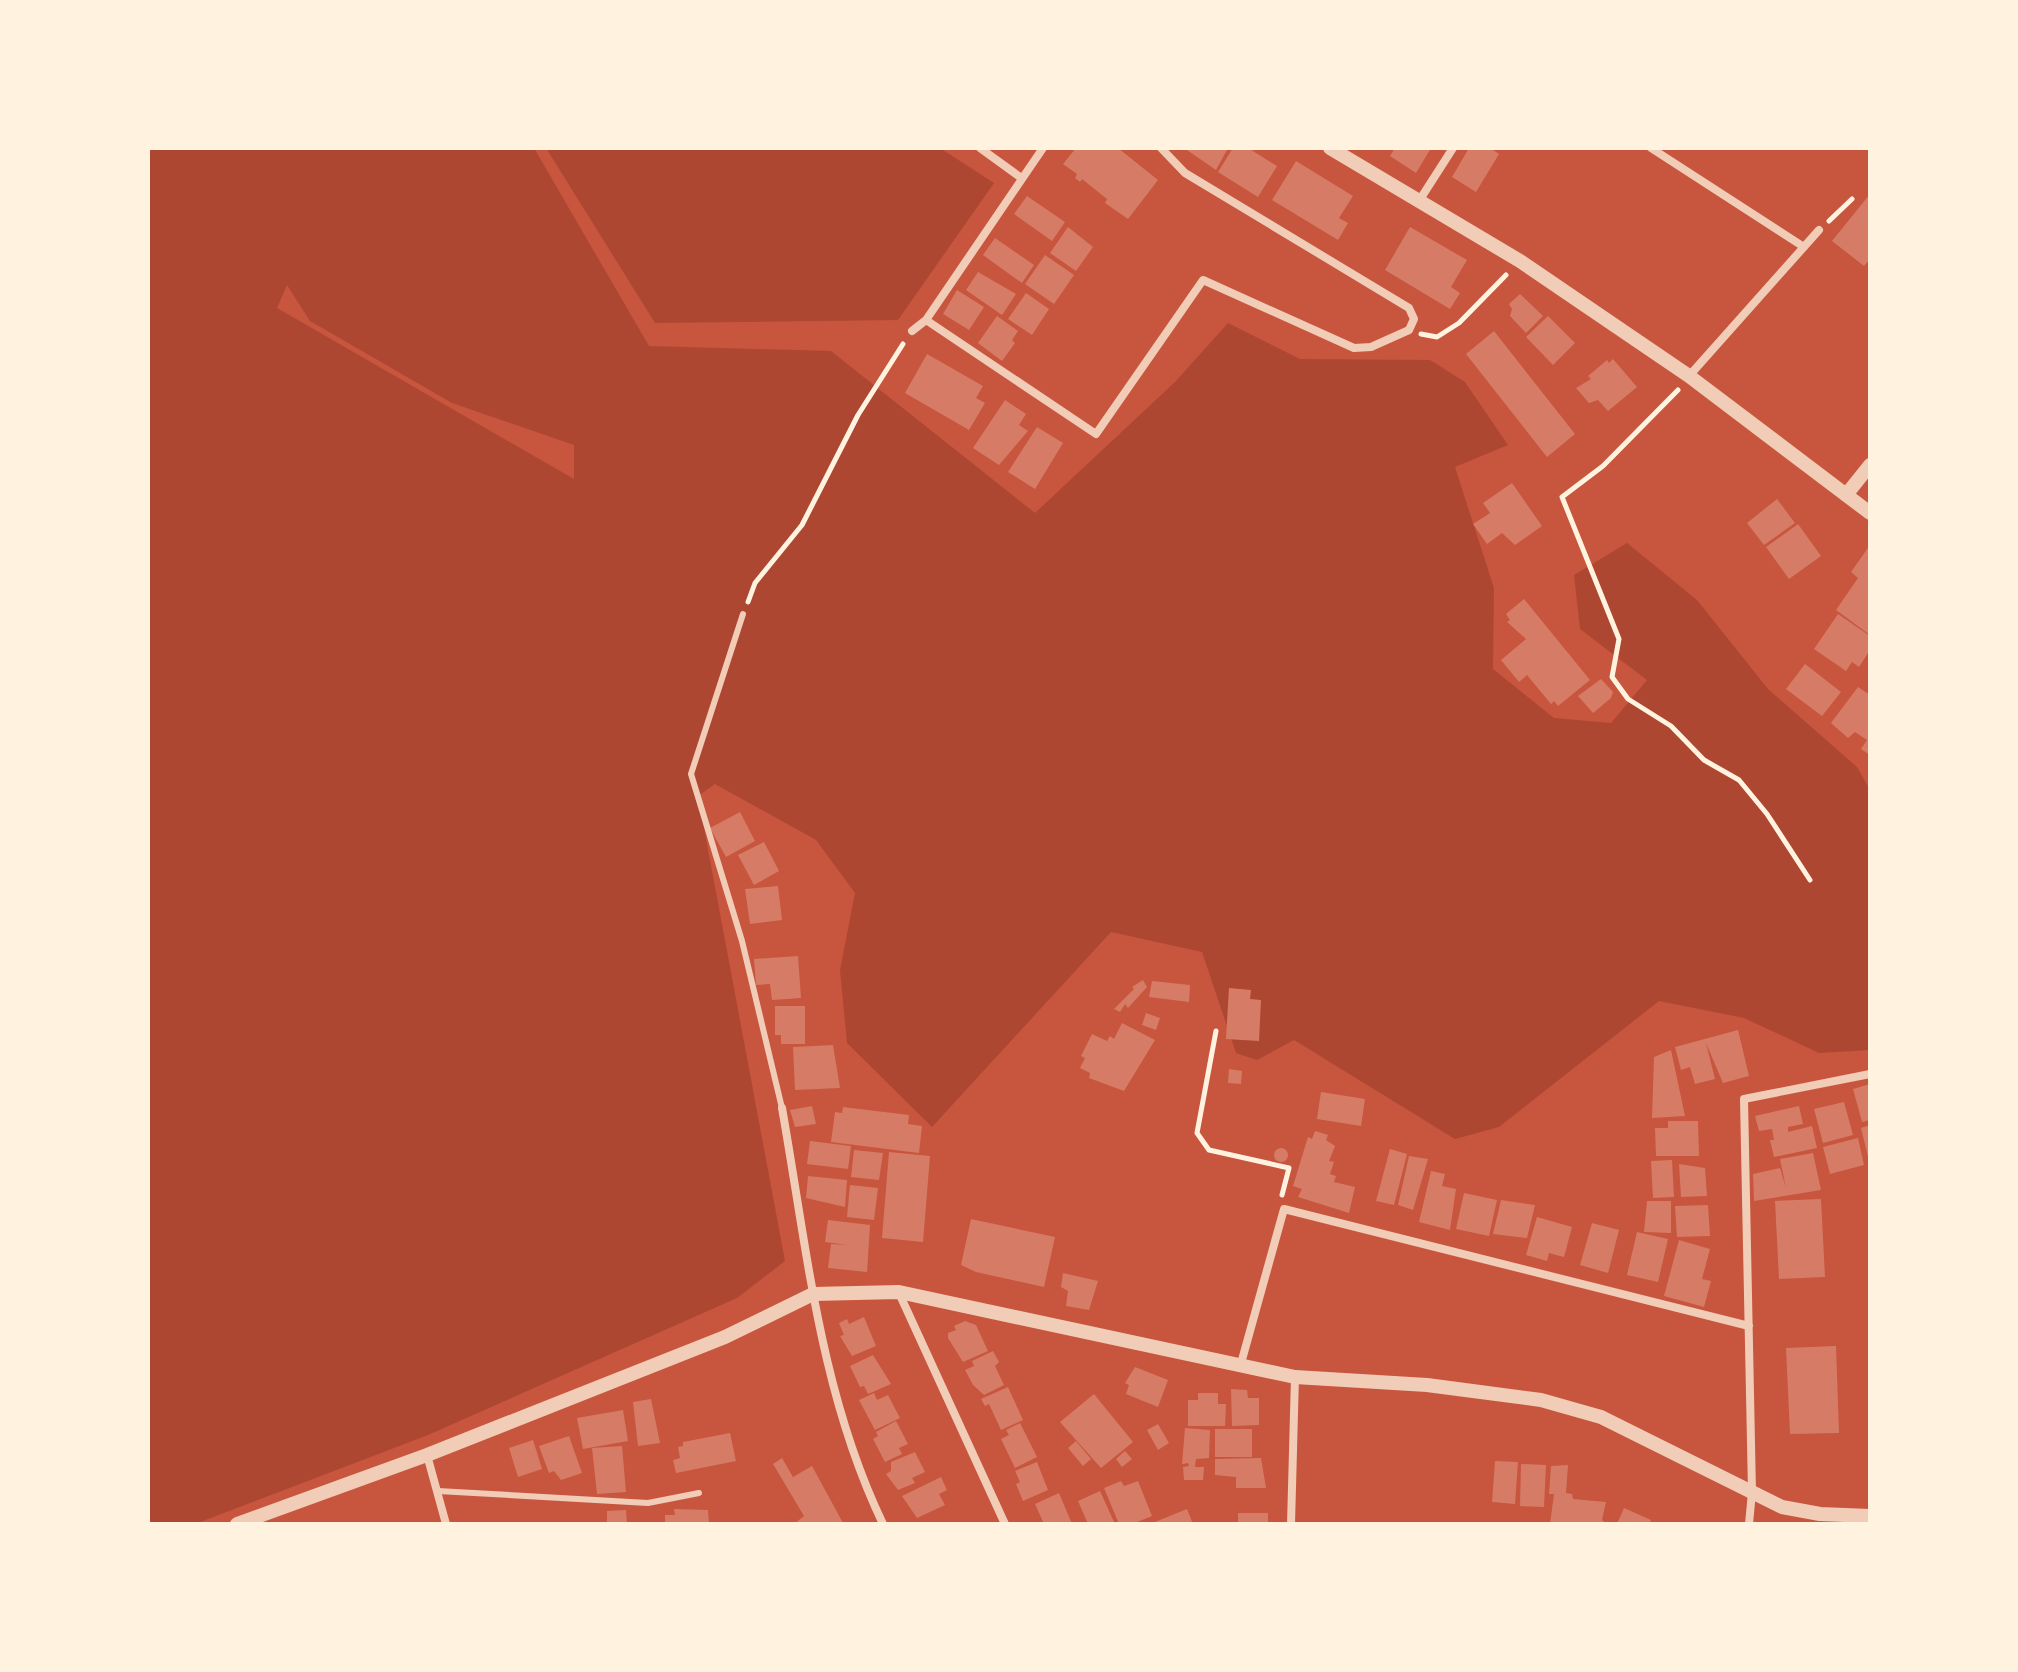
<svg xmlns="http://www.w3.org/2000/svg" width="2018" height="1672" font-family="'Fira Sans',sans-serif">
<rect width="100%" height="100%" fill="#c8553d"/>
<path fill="#ae4732" fill-rule="evenodd" d="M148,148H534L649,346L831,351L1035,513L1175,382L1228,323L1300,359L1430,360L1465,382L1508,445L1455,467L1494,588L1493,669L1554,718L1611,723L1647,680L1580,629L1574,575L1627,543L1697,600L1768,689L1857,767L1870,790V1050L1819,1053L1744,1018L1659,1001L1499,1127L1455,1139L1294,1040L1257,1060L1236,1053L1202,952L1111,932L932,1127L847,1043L840,970L855,893L816,840L715,784L698,796L785,1261L737,1298L428,1435L195,1524H148ZM287,285L310,321L452,403L574,445V479L277,308Z
M546,148H940L994,183L898,320L655,323Z"/>
<path fill="#d67c66" d="M1076,148H1118L1158,180L1128,219L1105,203L1107,199L1082,179L1080,182L1075,178L1077,174L1063,164Z
M1184,148H1228L1216,170Z
M1233,148H1248L1277,166L1258,197L1218,172Z
M1395,148H1431L1416,173L1390,156Z
M1469,148H1490L1499,154L1476,192L1452,177Z
M1296,161L1353,196L1339,218L1348,223L1338,240L1272,200Z
M1870,194V259L1864,266L1832,241Z
M1027,196L1065,222L1052,241L1014,214Z
M1068,227L1093,247L1076,271L1050,253Z
M1410,227L1467,260L1451,287L1460,293L1450,309L1385,270Z
M995,238L1034,265L1022,283L983,255Z
M1045,255L1074,275L1054,304L1025,284Z
M978,272L1016,294L1002,315L966,290Z
M957,290L984,307L969,330L943,314Z
M1026,293L1049,309L1032,335L1008,319Z
M1520,294L1543,316L1526,333L1510,316L1512,309L1509,304Z
M997,316L1018,331L1012,340L1015,343L1002,361L978,343Z
M1548,316L1575,343L1553,365L1526,337Z
M1494,331L1575,434L1547,457L1466,354Z
M927,354L983,386L976,398L985,403L969,430L905,393Z
M1613,359L1637,387L1608,411L1598,400L1589,403L1576,388L1591,379L1588,376L1607,360L1609,363Z
M1005,400L1026,414L1019,425L1028,431L999,465L973,448Z
M1037,427L1063,443L1035,489L1008,472Z
M1512,483L1542,526L1515,545L1502,533L1487,544L1473,524L1490,513L1483,503Z
M1777,499L1795,523L1764,545L1747,523Z
M1798,524L1821,556L1789,579L1766,547Z
M1870,545V635L1836,610L1858,578L1851,572Z
M1524,599L1590,680L1558,706L1554,701L1551,704L1527,675L1519,682L1501,660L1526,639L1507,622L1510,620L1506,614Z
M1838,614L1870,636V650L1859,667L1852,662L1846,671L1814,649Z
M1805,664L1841,692L1822,716L1786,689Z
M1601,679L1613,692L1611,698L1593,713L1578,696Z
M1858,687L1870,695V755L1861,749L1867,740L1855,732L1848,738L1831,723Z
M740,812L755,841L726,857L710,828Z
M764,842L779,871L754,885L738,855Z
M778,886L782,920L750,924L745,889Z
M798,956L801,998L772,1000L770,984L756,985L754,959Z
M1143,980L1147,987L1128,1008L1125,1004L1120,1012L1114,1009L1134,989L1132,987Z
M1152,981L1190,985L1189,1002L1149,997Z
M1229,988L1251,990L1250,999L1261,1000L1259,1041L1226,1039Z
M775,1006H805V1044H781V1035H775Z
M1146,1013L1160,1018L1156,1030L1142,1025Z
M1122,1023L1155,1040L1124,1091L1089,1078L1090,1073L1080,1068L1085,1058L1081,1056L1092,1034L1107,1041L1110,1036L1114,1039Z
M1738,1030L1749,1076L1723,1083L1706,1043L1715,1079L1695,1084L1690,1067L1681,1070L1675,1047Z
M833,1045L840,1088L795,1090L793,1047Z
M1671,1050L1685,1116L1652,1118L1654,1057Z
M1229,1069L1242,1071L1241,1084L1228,1083Z
M1870,1084V1120L1862,1122L1853,1089Z
M1321,1092L1365,1099L1361,1126L1317,1119Z
M1844,1102L1853,1135L1823,1143L1814,1109Z
M812,1106L816,1124L795,1127L790,1110Z
M1799,1106L1803,1124L1788,1127V1132L1812,1126L1817,1148L1774,1157L1770,1140H1774L1772,1129L1759,1131L1755,1116Z
M843,1107L909,1115L908,1124L922,1126L919,1153L831,1142L835,1112L842,1113Z
M1668,1121H1698L1699,1156H1656L1655,1128H1668Z
M1870,1125V1161H1869L1861,1128Z
M1315,1131L1328,1135L1326,1140L1335,1146L1329,1161L1334,1162L1330,1174L1336,1176L1334,1182L1355,1187L1349,1213L1298,1197L1302,1189L1293,1186L1308,1137L1312,1139Z
M1858,1138L1864,1165L1830,1174L1823,1147Z
M810,1141L851,1146L848,1169L807,1164Z
M1274 1155a7 7 0 1 1 14 0a7 7 0 1 1-14 0Z
M1390,1149L1407,1154L1394,1205L1376,1201Z
M854,1150L883,1153L879,1180L851,1177Z
M889,1152L930,1156L923,1242L882,1238Z
M1813,1153L1821,1190L1754,1201L1753,1174L1780,1168L1786,1188L1780,1159Z
M1409,1156L1428,1159L1413,1210L1398,1205Z
M1672,1160L1674,1197L1653,1198L1651,1161Z
M1679,1164L1705,1168L1707,1196L1681,1197Z
M1431,1171L1445,1174L1442,1186L1456,1189L1450,1230L1419,1222Z
M808,1176L847,1180L845,1207L806,1198Z
M850,1185L878,1188L874,1220L847,1217Z
M1464,1193L1497,1200L1489,1236L1456,1229Z
M1821,1199L1825,1277L1779,1279L1775,1201Z
M1501,1200L1535,1205L1527,1238L1493,1234Z
M1647,1201H1671V1233L1644,1232Z
M1708,1205L1710,1236L1677,1237L1675,1206Z
M1537,1217L1572,1227L1564,1257L1549,1253L1547,1261L1526,1255Z
M971,1219L1055,1237L1044,1287L976,1272L961,1265Z
M828,1220L870,1225L867,1272L828,1268L831,1244L848,1245L825,1242Z
M1592,1223L1619,1230L1608,1273L1580,1265Z
M1637,1232L1668,1239L1658,1282L1627,1275Z
M1679,1240L1710,1249L1702,1279L1711,1281L1704,1307L1664,1296Z
M1063,1273L1098,1281L1089,1310L1066,1306L1068,1291L1061,1287Z
M864,1317L876,1346L852,1356L840,1336L844,1335L839,1323L847,1319L849,1324Z
M965,1321L976,1325L988,1351L963,1362L948,1338V1333L956,1330L954,1326Z
M1836,1346L1839,1433L1790,1434L1786,1348Z
M993,1351L999,1362L995,1366L1004,1385L984,1395L973,1385L965,1370L974,1366L972,1361Z
M873,1355L891,1384L868,1394L864,1386L860,1387L850,1366Z
M1135,1367L1168,1380L1158,1407L1126,1394L1129,1385L1125,1383Z
M1008,1387L1023,1420L1001,1430L989,1404L985,1406L981,1399Z
M1231,1389L1247,1390L1248,1398H1259V1425L1232,1426Z
M874,1393L877,1400L888,1395L900,1418L875,1430L859,1400Z
M1198,1393H1218V1404H1226L1225,1426H1188V1400H1198Z
M1094,1394L1133,1442L1101,1468L1060,1422Z
M651,1399L660,1443L638,1446L633,1402Z
M623,1410L628,1441L583,1449L577,1418Z
M896,1421L908,1444L899,1448L902,1454L885,1462L873,1439L878,1436L876,1432Z
M1020,1423L1037,1457L1015,1468L1001,1439L1009,1435L1006,1430Z
M1158,1424L1169,1443L1158,1450L1147,1430Z
M1185,1428L1210,1430L1209,1458L1196,1459L1195,1467H1204L1203,1480H1184L1183,1467L1189,1466L1188,1463L1182,1464Z
M1215,1429H1252V1457H1215Z
M730,1433L736,1461L676,1473L673,1460L680,1458L678,1447L683,1446V1442Z
M569,1436L582,1473L561,1480L554,1471L549,1473L539,1446Z
M533,1440L542,1469L518,1477L509,1448Z
M1076,1441L1091,1459L1083,1466L1068,1448Z
M622,1446L626,1492L597,1494L592,1448Z
M1125,1451L1132,1459L1122,1467L1116,1459Z
M915,1452L925,1472L912,1478L915,1483L898,1490L886,1474L891,1471V1462Z
M782,1458L793,1477L812,1466L843,1523L794,1524L804,1516L773,1464Z
M1261,1458L1266,1488H1236V1477L1215,1475V1459Z
M1495,1461L1518,1462L1515,1504L1492,1502Z
M1037,1462L1048,1490L1023,1501L1016,1484L1020,1482L1015,1471Z
M1521,1464L1546,1465L1544,1507L1520,1506Z
M1568,1465L1566,1493L1572,1494L1573,1499L1606,1502L1602,1520L1607,1524H1550L1554,1494H1549L1551,1466Z
M941,1477L947,1490L939,1494L945,1505L917,1518L902,1496Z
M1121,1481L1124,1486L1138,1481L1152,1516L1132,1524H1119L1104,1488Z
M1100,1491L1115,1524H1088L1078,1501Z
M1059,1493L1072,1524H1044L1035,1504Z
M1624,1508L1651,1520L1649,1524H1617Z
M674,1509L708,1510L709,1524H665V1515H675Z
M1187,1509L1193,1524H1150Z
M626,1510L627,1524H607V1511Z
M1238,1513H1268V1524H1238Z"/>
<g fill="none" stroke-linecap="round" stroke-linejoin="round">
<path stroke="#fff3e0" stroke-width="5" d="M1829,221L1852,199
M1421,334L1437,337L1459,323L1506,275
M1678,390L1603,466L1562,497L1619,639L1612,677L1628,699L1671,726L1704,760L1739,780L1767,814L1810,880
M748,602L755,583L802,525L858,415L903,344
M1216,1031L1197,1133L1209,1150L1289,1168L1282,1195"/>
<path stroke="#f1ccb7" stroke-width="6" d="M743,614L691,774L742,941L782,1108
M438,1491L648,1503L699,1493"/>
<path stroke="#f1ccb7" stroke-width="8" d="M980,148L1020,177
M1651,148L1804,247
M1419,201L1453,148
M926,320L1096,434L1203,280L1354,348L1371,347L1409,330L1414,319L1409,308L1185,173L1161,148
M912,331L926,320L1043,148
M1689,376L1819,230
M782,1108C807,1249 820,1393 883,1524
M899,1293L1005,1524
M1240,1367L1284,1209L1749,1326
M427,1455L446,1524
M1291,1524L1295,1377
M1749,1524L1752,1492L1744,1099L1870,1074"/>
<path stroke="#f1ccb7" stroke-width="14" d="M1330,148L1520,261L1689,376L1870,513
M1846,495L1870,465
M237,1524L427,1455L725,1337L813,1294L899,1292L1295,1377L1427,1385L1541,1400L1601,1417L1782,1507L1820,1514L1870,1516"/>
</g>
<rect width="2018" height="1672" fill="none" stroke="#fff3e0" stroke-width="300"/>
</svg>
